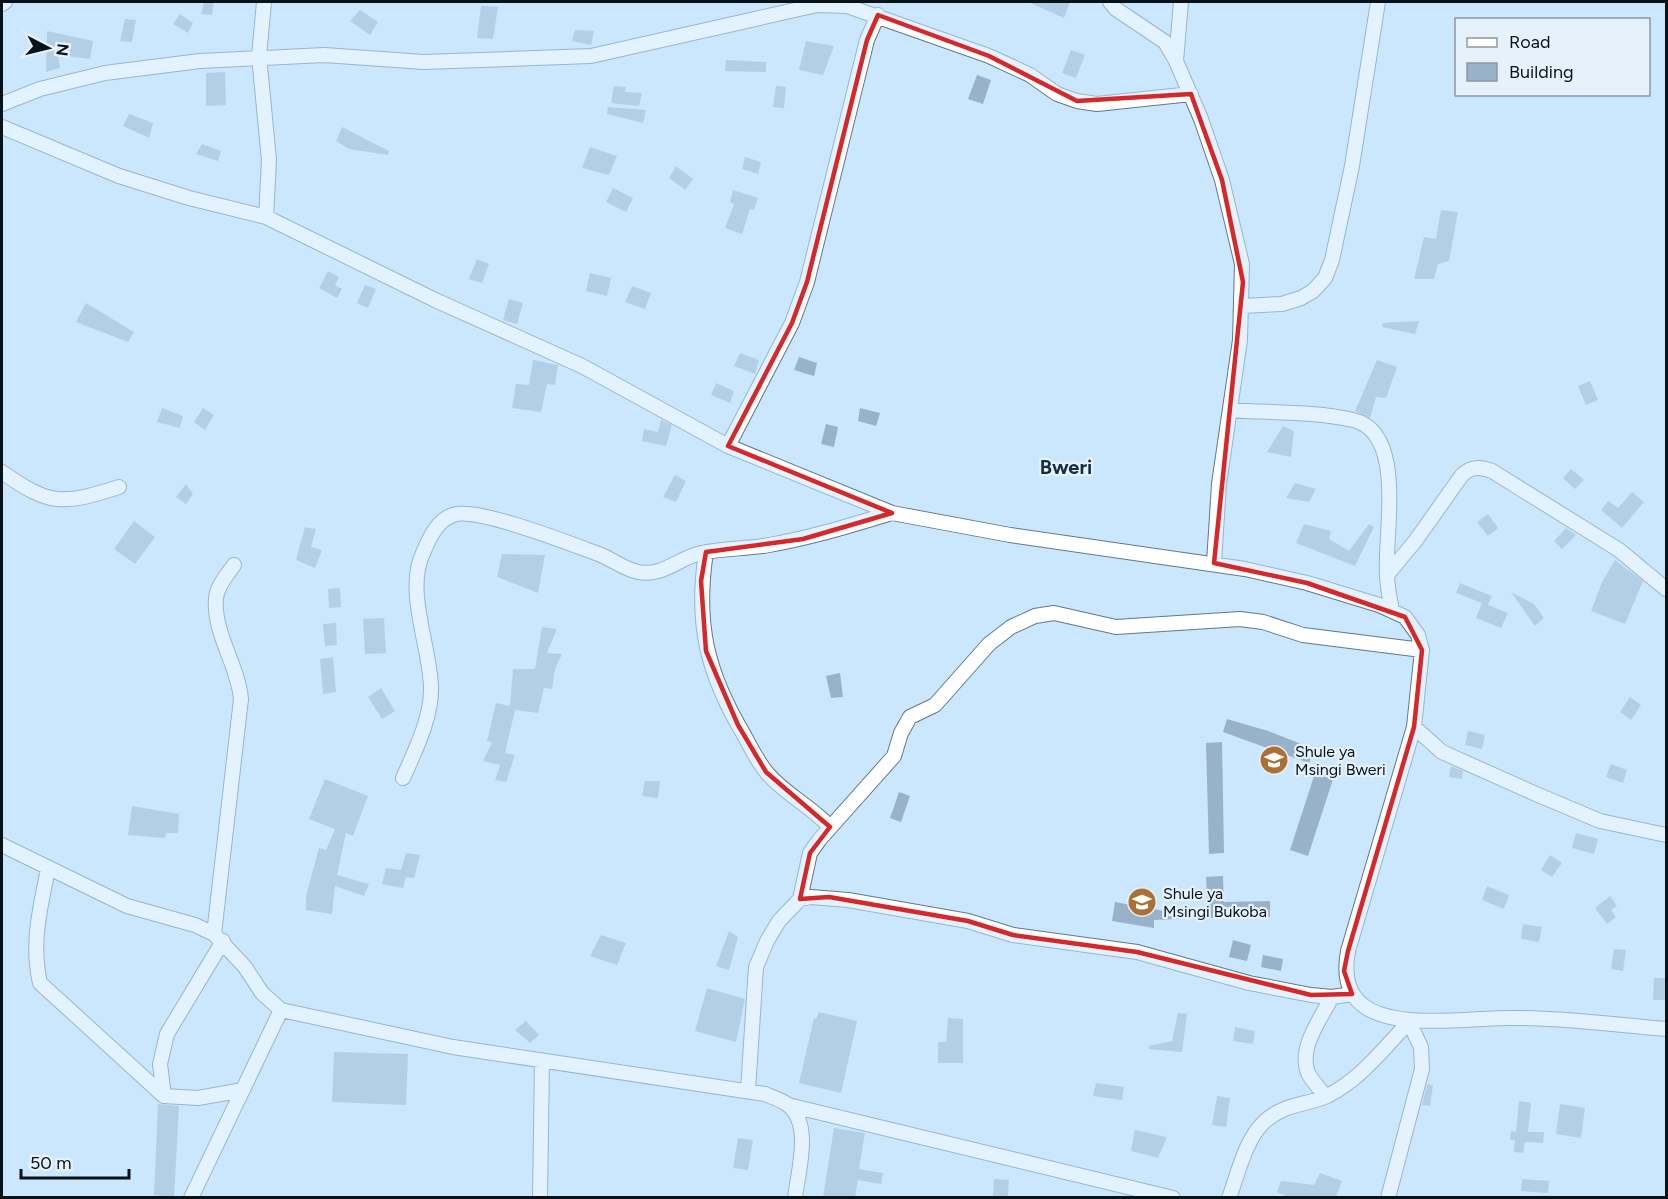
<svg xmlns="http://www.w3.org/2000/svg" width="1668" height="1199" font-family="Figtree,sans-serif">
<rect width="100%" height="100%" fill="#cae7fe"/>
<path fill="#97b2c9" d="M204,2H214L212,15L201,14Z
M1028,2H1070L1064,18Z
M481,6L498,7L493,39L477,38Z
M360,10L378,22L370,35L350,21Z
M180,14L193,23L188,33L173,24Z
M125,19L136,20L132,42L120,41Z
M575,30L594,31L591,45L572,41Z
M47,31L93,41L90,59L58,55L60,68L46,72Z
M806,41L834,46L823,75L799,70Z
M1071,50L1085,55L1076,78L1062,73Z
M726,60L766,62V72L725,71Z
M225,72L226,105L206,106V73Z
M977,75L991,80L983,104L968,99Z
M614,86L626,87L625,92L642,93L639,106L611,103Z
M776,86L786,87L784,108L773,107Z
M608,107L646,110L643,123L607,114Z
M129,114L153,123L149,138L123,126Z
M342,127L389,151L388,155L349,149L336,141Z
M202,144L221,151L218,161L196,154Z
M590,147L617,156L609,175L582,168Z
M745,157L761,162L758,174L742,169Z
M676,166L693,179L685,190L669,178Z
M613,188L633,198L626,212L606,202Z
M733,190L758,198L754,210L750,209L742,234L725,228L734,204L730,202Z
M1441,210L1458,212L1449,261L1438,264L1434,279H1414L1424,237L1436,239Z
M477,259L489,264L482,283L469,279Z
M328,271L339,277L335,285L342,289L337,298L319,288Z
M590,273L611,278L607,296L586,291Z
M365,285L376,289L368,308L357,303Z
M632,286L651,293L645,309L625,302Z
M509,299L523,303L517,324L503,320Z
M86,303L134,332L128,342L76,322Z
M1419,321L1415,334L1382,327L1383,323Z
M740,353L759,360L755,374L734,366Z
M799,357L817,363L814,376L794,370Z
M533,360L558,365L555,385L547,384L541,412L512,408L516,384L529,385Z
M1377,360L1397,367L1386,398L1376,397L1370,418L1355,411Z
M1590,381L1598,400L1586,405L1578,386Z
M716,383L734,391L730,403L711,395Z
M162,408L183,416L180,428L157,422Z
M203,408L214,415L205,430L194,422Z
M860,408L880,413L876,426L858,421Z
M661,420L672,425L666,446L642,441L644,429L658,432Z
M826,424L838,427L834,447L821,444Z
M1283,426L1294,431L1291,457L1267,452Z
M1571,469L1584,480L1575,489L1563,478Z
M675,475L686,481L676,502L663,497Z
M1295,483L1316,489L1309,502L1286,498Z
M186,484L193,494L186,504L176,497Z
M1632,492L1644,502L1622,528L1601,510L1608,501L1618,508Z
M1488,514L1498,528L1488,536L1477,522Z
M134,521L155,537L135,564L114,549Z
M1304,524L1331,531L1329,539L1349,551L1369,524L1374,527L1355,566L1296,543Z
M305,527L316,529L311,547L322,550L315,568L296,560Z
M1566,528L1576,535L1562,549L1554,541Z
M502,554L545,555L538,593L497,577Z
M1615,560L1643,581L1625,624L1591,611L1602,582Z
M1460,583L1492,596L1488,605L1508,613L1501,628L1476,618L1482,603L1456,593Z
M340,588L341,607L329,608L328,589Z
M1511,592L1534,604L1544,618L1535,626Z
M384,618L386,653L365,654L363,619Z
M336,623L337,645L325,646L323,624Z
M542,627L557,629L547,653L562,654L555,669L552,689L544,688L538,713L515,710L505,753L515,755L506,782L495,780L500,765L483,761L492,742L487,741L496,703L510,706L513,669H535Z
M333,657L336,692L323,694L320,659Z
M840,673L843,697L831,698L826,676Z
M381,688L395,711L382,719L368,697Z
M1630,697L1641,705L1631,720L1620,712Z
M1227,719L1268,731L1314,749L1309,763L1223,732Z
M1468,731L1485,735L1482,749L1465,745Z
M1222,742L1224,853L1209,854L1206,743Z
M1318,764L1336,770L1308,856L1290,850Z
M1611,764L1627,770L1623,783L1606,777Z
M1451,766L1463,771L1462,779L1449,777Z
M325,779L368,796L353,836L346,833L337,875L369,884L364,896L335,886L332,914L306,910V896L319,848L326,850L335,829L309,819Z
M645,781H660L658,798L642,796Z
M899,792L910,796L901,822L890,818Z
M132,806L179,814L178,833H166L165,838L128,835Z
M1576,833L1598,839L1594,854L1572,848Z
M406,853L420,855L414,878L406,877L403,888L382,884L386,868L401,870Z
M1550,855L1562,863L1552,877L1541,870Z
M1223,876L1224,902L1270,901V917L1208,918L1206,877Z
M1487,886L1509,895L1504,909L1482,900Z
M1610,896L1617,906L1611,910L1616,917L1607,924L1595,908Z
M1115,902L1180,914L1179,919L1154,920V928L1112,921Z
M1523,924L1542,927L1539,942L1521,939Z
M729,931L738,937L729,970L716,966Z
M601,935L626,943L617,965L590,956Z
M1233,940L1251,945L1247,961L1229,957Z
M1614,949L1626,950L1623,971L1611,969Z
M1263,955L1283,959L1281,971L1261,967Z
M1654,978H1666V1000H1653Z
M707,988L745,999L736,1042L695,1031Z
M819,1012L857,1021L841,1093L799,1083L814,1018L816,1019Z
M1178,1013L1187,1014L1182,1052L1149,1049V1046L1172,1041Z
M948,1018L963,1019V1063H938V1042H946Z
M526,1021L539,1035L530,1043L515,1030Z
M1235,1027L1255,1031L1253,1044L1233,1041Z
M334,1052L408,1054L406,1105L332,1102Z
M1096,1083L1124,1087L1122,1100L1093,1096Z
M1427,1084L1433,1085L1430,1106L1422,1105Z
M1217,1096L1230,1098L1226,1127L1212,1125Z
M1519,1101L1531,1103L1528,1132H1544L1543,1143L1525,1142L1523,1153L1514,1152L1515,1140H1510L1511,1131L1516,1132Z
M158,1104L179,1106L174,1197L154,1195Z
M1560,1104L1585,1108L1581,1138L1556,1134Z
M834,1128L865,1133L859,1169L883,1173L881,1184L858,1180L855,1197H823Z
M1135,1130L1167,1137L1158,1158L1131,1151Z
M738,1138L753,1140L748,1170L733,1168Z
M1320,1173L1342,1181L1336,1197H1288L1277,1192L1281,1181L1314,1185Z
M994,1179L1009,1180L1008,1197H993Z
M1522,1179L1549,1181L1548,1193L1521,1191Z"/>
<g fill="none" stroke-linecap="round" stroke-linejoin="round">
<g stroke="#5f798e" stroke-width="16">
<path id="street" d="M264,2L259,56L269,160L266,217
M1110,2L1116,9L1165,42L1176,61L1201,119L1222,180L1242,264L1240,340L1219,484L1214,563
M2,4L5,2
M1176,61L1181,2
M2,104L40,89L105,73L200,61L324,55L424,62L591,56L817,5L847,6L989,56L1030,75L1057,94L1077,101L1097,104L1191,94
M2,127L119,176L189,198L266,217L435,300L582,366L728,446L892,513L1010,535L1245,569L1307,583L1379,605L1405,617L1418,635L1422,650L1414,727L1348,951C1344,973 1346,995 1367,1008C1402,1030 1475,1017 1516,1018C1566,1018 1617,1025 1666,1029
M1242,306L1282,304L1301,298L1313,291L1325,278L1332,260L1352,166L1378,2
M1230,410C1270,413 1314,411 1353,420C1407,432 1384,535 1387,574C1387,586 1390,599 1392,611
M728,446L792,323L807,282L867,40L878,15
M2,472C50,506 63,505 119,487
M706,552C695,624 707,673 744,735C751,748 758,763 768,774C786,795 811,806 830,827
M1387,575L1416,540L1462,475C1472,466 1480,467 1492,471L1619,550L1666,589
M1414,727L1442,752L1536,794L1600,821L1666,835
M403,778C415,751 432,717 431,687C430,646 405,591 423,553C429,539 437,520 453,515C476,506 574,545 601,555C613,560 624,569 638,572C663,577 678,558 701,553C723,548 747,549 769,545C811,538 851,525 892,513
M2,845L127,906L195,925L214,934L245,967L262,993L281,1010L453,1047L765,1094C772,1097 781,1100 787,1104C813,1123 798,1171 795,1198
M48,869C40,909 31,943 40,983L164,1096L198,1098L243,1090
M800,899L810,853L820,839L894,756L901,733L910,717L935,705L989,644L1011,627L1035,616L1054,613L1116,627L1240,619L1263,622L1303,635L1422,650
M214,934L241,699C238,665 213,633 216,598C217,586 227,575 234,565
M748,1090L756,967L767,941L779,921L800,899L811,897L848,900L968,921L1013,935L1137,952L1249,983L1311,995L1332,997L1352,994
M164,1096L160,1064L167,1034L223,941
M1325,1096C1320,1089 1312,1081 1308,1073C1298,1048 1321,1018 1332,997
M788,1105L1173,1198
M191,1198L281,1010
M540,1198L542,1061
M1229,1198C1238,1174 1245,1140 1264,1122C1285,1103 1304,1106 1327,1096C1360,1080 1384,1048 1409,1022L1419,1021
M1388,1198L1422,1069L1421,1047L1409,1022"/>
</g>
<use href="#street" stroke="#fff" stroke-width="14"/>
</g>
<path d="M0 0H1668V1199H0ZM878,15L989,56L1077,101L1191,94L1222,180L1243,282L1214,563L1307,583L1405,617L1422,650L1414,727L1348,951L1344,971L1352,994L1311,995L1137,952L1013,935L968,921L829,897L800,899L810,853L830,827L766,772L738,725L706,651L701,581L706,552L803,539L892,513L728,446L792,323L807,282L867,40Z" fill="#cae7fe" fill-opacity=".55" fill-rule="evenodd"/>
<path fill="none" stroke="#d62828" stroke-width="4.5" stroke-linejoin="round" d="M878,15L989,56L1077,101L1191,94L1222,180L1243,282L1214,563L1307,583L1405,617L1422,650L1414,727L1348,951L1344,971L1352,994L1311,995L1137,952L1013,935L968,921L829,897L800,899L810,853L830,827L766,772L738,725L706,651L701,581L706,552L803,539L892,513L728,446L792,323L807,282L867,40Z"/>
<defs>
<g id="school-disc" transform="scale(1.5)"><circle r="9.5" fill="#ad7034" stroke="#e6f2fb"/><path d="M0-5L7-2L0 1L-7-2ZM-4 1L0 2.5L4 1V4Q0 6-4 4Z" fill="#fff"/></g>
</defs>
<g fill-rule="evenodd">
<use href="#school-disc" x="1274" y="760"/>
<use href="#school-disc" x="1142" y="902"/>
</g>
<g text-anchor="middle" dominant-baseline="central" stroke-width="4.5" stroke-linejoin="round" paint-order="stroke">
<g font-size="16" fill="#081219" stroke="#e6f2fb" text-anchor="start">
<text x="1295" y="751">Shule ya<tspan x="1295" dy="18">Msingi Bweri</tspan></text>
<text x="1163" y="893">Shule ya<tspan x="1163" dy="18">Msingi Bukoba</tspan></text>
</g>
<g font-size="20" font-weight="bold" fill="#172e40" stroke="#e6f2fb">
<text x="1066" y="467">Bweri</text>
</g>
</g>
<rect width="1668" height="1199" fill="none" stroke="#081219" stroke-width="6"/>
<rect x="1455" y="18" width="195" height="78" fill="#e6f2fb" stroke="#8d98a1" stroke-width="1.5"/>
<rect x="1467" y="38" width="30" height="9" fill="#ffffff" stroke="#8d98a1" stroke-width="1.5"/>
<text x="1509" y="48" font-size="18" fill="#081219">Road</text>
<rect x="1467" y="63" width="30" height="18" fill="#97b2c9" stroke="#8d98a1" stroke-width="1.5"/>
<text x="1509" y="78" font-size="18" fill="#081219">Building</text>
<g transform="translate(48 48) rotate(97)" stroke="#e6f2fb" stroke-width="4.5" paint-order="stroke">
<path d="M0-4.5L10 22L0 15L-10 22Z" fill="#081219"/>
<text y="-9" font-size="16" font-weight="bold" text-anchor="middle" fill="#081219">N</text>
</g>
<path d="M21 1169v9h108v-9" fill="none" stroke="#081219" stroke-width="3"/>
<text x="30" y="1169" font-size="18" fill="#081219" stroke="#e6f2fb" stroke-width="4.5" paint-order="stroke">50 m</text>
</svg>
